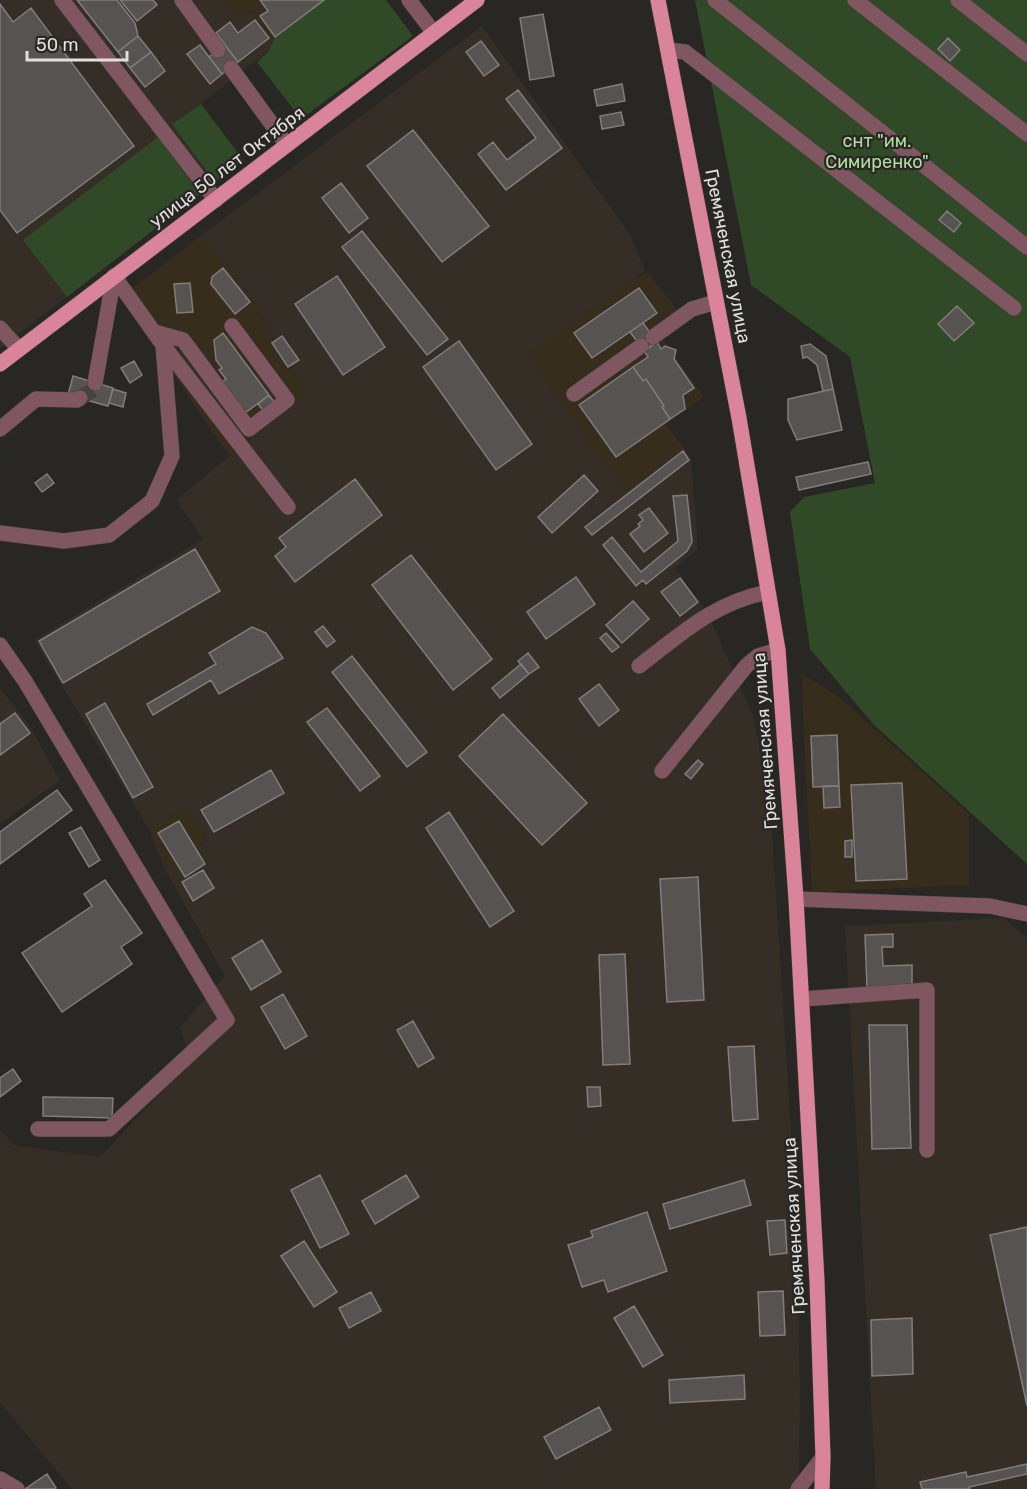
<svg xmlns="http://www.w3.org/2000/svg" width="1027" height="1489" font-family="Rubik,sans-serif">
<rect width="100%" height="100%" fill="#292724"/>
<path fill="#372d1d" d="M224,0H335L277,44L252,11L238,19Z
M203,234L251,297L306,393L229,456L121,297Z
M647,272L685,320L662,338L704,397L666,424L683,447L625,492L526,353L632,277L637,278Z
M801,673L839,697L969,814V885L812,892Z
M193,802L188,807L207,841L164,868L149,829Z"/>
<path fill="#352e27" d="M0,0H224L238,19L252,11L277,44L201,104L244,161L0,348Z
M482,26L630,235L645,271L527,354L625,492L683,447L691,458L698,549L675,568L707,612L753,716L770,803L797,1225L800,1405L798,1489H72L0,1402V1130L14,1145L100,1157L191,1061L180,1027L225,976L164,868L207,841L188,807L191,804L149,829L34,640L203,539L176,500L306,393L251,297L203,234Z
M0,688L29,725L60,780L0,824Z
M1003,918L1027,938V1489H876L845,926Z"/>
<path fill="#304927" d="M324,0H386L413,36L301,119L257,62L268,52L275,37Z
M695,0H1027V864L874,725L810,649L790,512L804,497L875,483L850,357L751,285Z
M201,104L244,161L215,182L172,124Z
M158,137L200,194L67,297L23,240Z"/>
<path fill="#575351" stroke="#817d7c" stroke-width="1.5" d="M77,0H117L135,23L138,36L118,52Z
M120,0H153L157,5L137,21Z
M260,0H324L275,37L260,16L268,11Z
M0,4L13,22L31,8L134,146L17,233L0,210Z
M543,14L554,76L530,80L520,18Z
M255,20L269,38L238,62L216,33L230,22L238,33Z
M138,36L151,52L130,68L118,52Z
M948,38L960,50L950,61L938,49Z
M481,41L499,65L484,76L466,52Z
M200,45L222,74L210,84L187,54Z
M225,45L238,62L222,74L209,57Z
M151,52L165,71L145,87L130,68Z
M622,84L625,101L597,106L594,90Z
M518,90L562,148L506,190L478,154L493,142L507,160L536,138L506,99Z
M621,112L624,125L602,129L600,116Z
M413,130L489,226L442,262L367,166Z
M341,183L368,218L349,233L322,198Z
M947,211L961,223L954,232L939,220Z
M362,231L448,339L427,355L342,247Z
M223,268L250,302L235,314L211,284L212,277Z
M337,276L385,347L343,375L295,304Z
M190,283L193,312L177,313L174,284Z
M639,288L657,313L592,358L574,333Z
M957,306L974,323L954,341L938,324Z
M643,323L657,342L644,351L630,332Z
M223,333L269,395L244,414L221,383L226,379L219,370L222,368L216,360L214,340Z
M282,336L299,360L288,367L272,343Z
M459,341L532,444L496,470L423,367Z
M657,342L661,349L665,346L676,350L674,359L694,388L683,395L685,409L670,419L662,407L664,406L646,379L643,381L633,367L648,357L644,351Z
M810,344L826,356L833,389L823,391L817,365L807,357L803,358L801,346Z
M134,361L142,375L130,383L121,368Z
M633,367L643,381L646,379L664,406L662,407L670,419L616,457L579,405Z
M73,376L113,388L108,406L68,395Z
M113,389L126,393L123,407L109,403Z
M833,389L842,430L797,440L788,420V399Z
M269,395L274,402L263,410L258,404Z
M683,451L689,460L592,535L585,527Z
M868,462L871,474L799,490L796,477Z
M47,474L54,483L42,492L35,483Z
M584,475L598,491L552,533L538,517Z
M355,479L382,515L295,582L275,556L286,547L279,538Z
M687,495L692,542L687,551L646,584L643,580L636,586L603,545L612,537L641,572L678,541L673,496Z
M649,508L668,533L644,552L630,534L640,526L638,524L643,520L639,515Z
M195,549L220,591L63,683L39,641Z
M411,555L492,659L453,690L372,585Z
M576,577L595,604L546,639L527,612Z
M680,578L698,602L680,616L661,592Z
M633,601L649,619L622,643L606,625Z
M323,626L335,641L327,647L315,632Z
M252,627L266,633L283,658L219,694L211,680L153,715L147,704L216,664L209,653Z
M606,633L619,647L612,652L600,638Z
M528,653L539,667L529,674L518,661Z
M352,656L427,752L407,767L332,672Z
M521,664L529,674L500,698L492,688Z
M599,684L619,710L599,726L579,699Z
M105,703L153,787L133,798L86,714Z
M327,708L380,776L360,791L307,722Z
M15,713L30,733L0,755V724Z
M503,714L587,803L542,845L459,756Z
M837,735L839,786L813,787L811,736Z
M698,760L703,764L691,779L685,774Z
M271,770L284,793L214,832L201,810Z
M902,783L907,879L856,881L851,785Z
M823,786H839L840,807L824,808Z
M57,790L72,810L0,864V832Z
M449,812L514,911L490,927L426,828Z
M179,821L205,864L185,877L158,833Z
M81,827L100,860L89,867L69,833Z
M852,840V857H845V841Z
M203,870L214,888L193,901L182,882Z
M698,877L704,1000L667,1002L660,879Z
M105,880L142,933L121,947L132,964L62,1012L22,953L92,906L84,894Z
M893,934V947H882L883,966L912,965V985L867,987L865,935Z
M262,940L281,972L251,990L232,958Z
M625,954L630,1064L603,1065L599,955Z
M283,994L307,1036L285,1049L261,1007Z
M413,1021L434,1058L418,1067L397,1030Z
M869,1025H907L911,1148L872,1149Z
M754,1046L758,1119L733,1121L728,1047Z
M13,1069L21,1081L0,1097V1078Z
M587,1087H600L601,1106L588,1107Z
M43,1097L113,1098L112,1118L43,1116Z
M320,1175L349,1234L320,1248L291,1190Z
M406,1175L419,1197L375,1224L362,1201Z
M744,1180L751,1205L670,1229L663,1204Z
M647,1212L667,1271L608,1292L604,1280L582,1287L568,1245L593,1237L591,1231Z
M785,1220L787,1253L770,1255L767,1221Z
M1027,1227V1406L990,1235Z
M304,1241L337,1292L314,1307L281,1256Z
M783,1291L785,1335L760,1336L758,1292Z
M371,1292L381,1311L349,1328L339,1308Z
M634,1306L663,1355L643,1367L614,1318Z
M912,1318L913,1374L872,1376L871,1320Z
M744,1375L745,1399L670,1403L669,1380Z
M599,1407L611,1430L556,1459L544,1437Z
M1027,1464V1474L969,1487L970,1489H922L920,1482L966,1472L967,1477Z
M47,1474L56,1488L54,1489H25Z"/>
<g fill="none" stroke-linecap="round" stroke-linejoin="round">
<path stroke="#454340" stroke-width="15" stroke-dasharray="15 8" stroke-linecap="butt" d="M80,398L93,390L95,383"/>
<g stroke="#464542" stroke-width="16">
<path id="minor" d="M62,0L216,200
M182,0L218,50
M409,0L434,33
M715,0L1027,247
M855,0L1027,134
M958,0L1027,54
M669,50L685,52L1014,308
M231,68L287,145
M0,328L19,349
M154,332L183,340L249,429L287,400L232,326
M653,337L692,309L716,302
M163,345L288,507
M95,383L114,276
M574,394L641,346
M0,429L36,399L77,400L80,398
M0,533L64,541L109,535L152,501L172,456L163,345L114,276
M0,645L25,681L227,1020L109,1129H38
M639,666C681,634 715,602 768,592
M662,771L747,665L758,656L778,650
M796,899L990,906L1027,914
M802,999L927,990V1150
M0,1479L17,1489
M798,1489L823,1457"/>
</g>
<g stroke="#464542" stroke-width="16">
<path id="major" d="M658,0L739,418L778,650L796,899L817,1281L823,1457L822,1489
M0,364L477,0"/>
</g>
<use href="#minor" stroke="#805761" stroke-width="15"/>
<use href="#major" stroke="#d9849a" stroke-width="15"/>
</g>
<g text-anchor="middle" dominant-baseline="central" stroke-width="4.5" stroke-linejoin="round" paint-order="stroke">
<g font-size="18" fill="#b0dd9f" stroke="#292724">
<text x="877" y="141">снт "им.<tspan x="877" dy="21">Симиренко"</tspan></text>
</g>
<g font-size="18" fill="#e1e0de" stroke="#292724">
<text transform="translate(227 167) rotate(-37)">улица 50 лет Октября</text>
<text transform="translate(728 256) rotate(79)">Гремяченская улица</text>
<text transform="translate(765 741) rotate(-94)">Гремяченская улица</text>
<text transform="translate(794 1226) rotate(-93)">Гремяченская улица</text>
</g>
</g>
<path d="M27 51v9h100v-9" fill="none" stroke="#e1e0de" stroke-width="3"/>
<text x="36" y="51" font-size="18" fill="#e1e0de" stroke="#292724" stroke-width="4.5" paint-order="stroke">50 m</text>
</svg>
